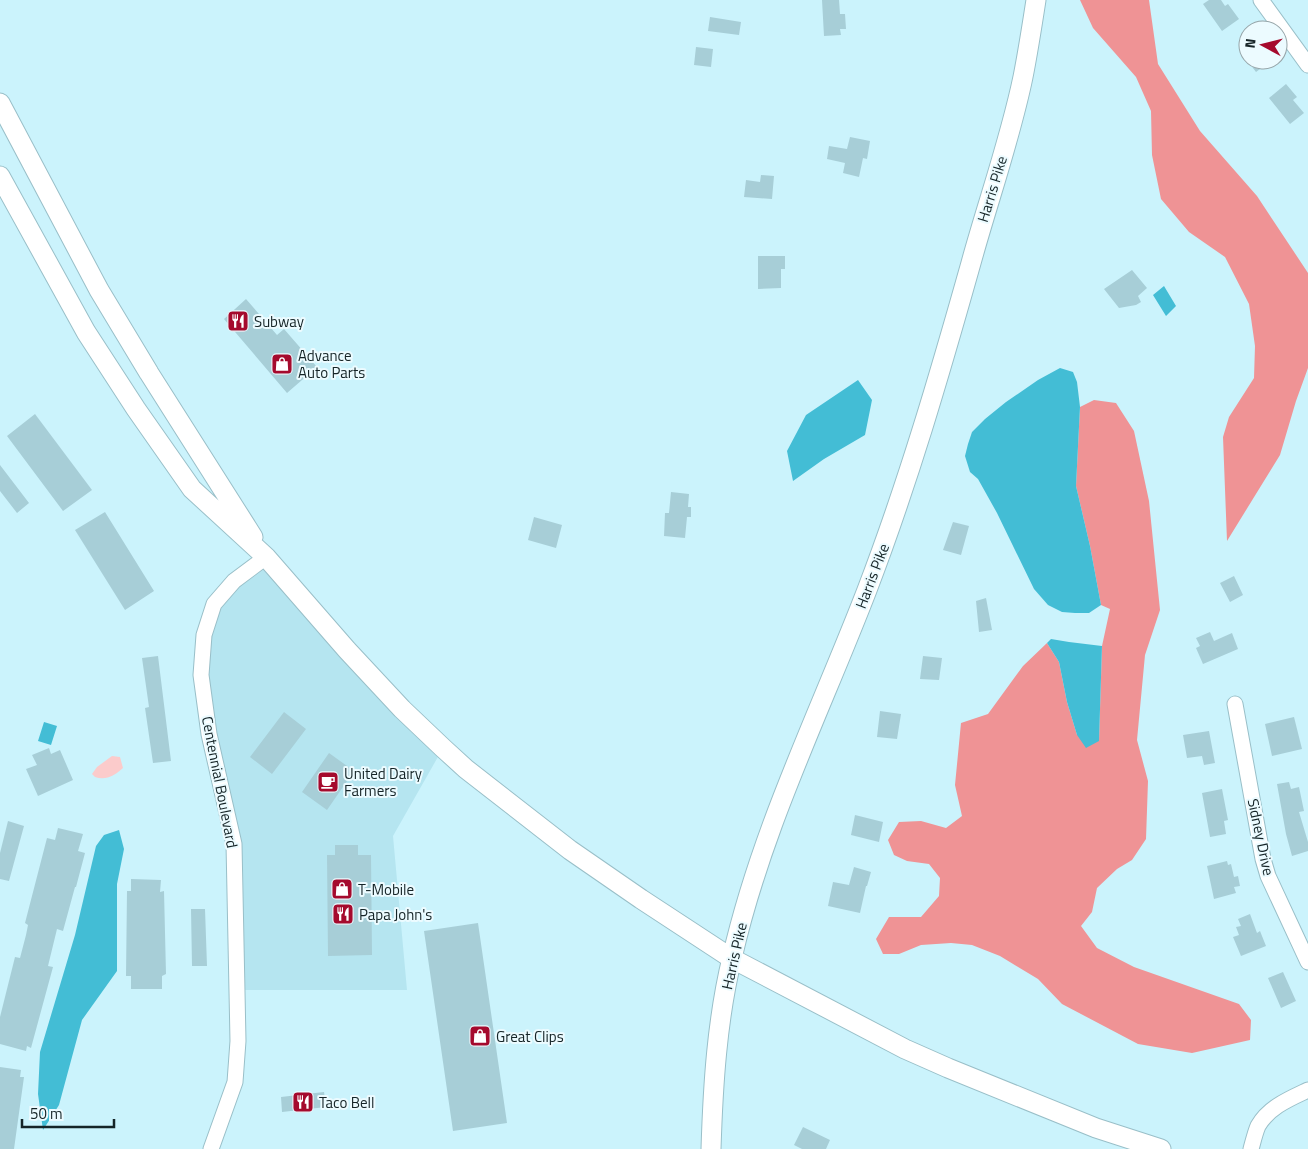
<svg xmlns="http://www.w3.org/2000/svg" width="1308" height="1149" font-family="'Titillium Web',sans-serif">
<rect width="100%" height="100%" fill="#cbf3fc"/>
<path fill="#b5e5f0" d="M266,557L443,748L393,836L407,990H237L234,844L209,734L204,635L234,581Z"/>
<path fill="#fbcbcb" d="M112,756L120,757L123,768C115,775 106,781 95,777L92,774L97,767Z"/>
<path fill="#ef9395" d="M1080,0H1149L1158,64L1200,131L1257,196L1308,273V368L1296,401L1280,455L1227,541L1223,437L1229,417L1254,378L1255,346L1249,304L1225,257L1189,232L1161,199L1152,155L1151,111L1136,77L1093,28Z
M1094,400L1116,403L1134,431L1149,501L1160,610L1145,655L1137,740L1148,781L1146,839L1132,860L1117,869L1097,888L1092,912L1081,926L1097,948L1134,967L1239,1004L1251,1020L1250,1040L1192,1053L1138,1044L1062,1004L1038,979L1000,956L972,945L951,943L921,945L899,954H883L876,939L889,917H921L939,896L940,878L929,864L907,861L894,855L888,840L899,822L921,821L946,828L962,816L955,785L961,723L988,714L1023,666L1047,643L1059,662L1067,702L1077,735L1099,741L1102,646L1110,609L1101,605L1090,546L1076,486L1080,407Z"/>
<path fill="#43bdd5" d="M1164,286L1176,306L1166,316L1153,295Z
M1060,368L1073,372L1077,382L1080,407L1076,486L1090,546L1101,605L1089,613H1075L1062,612L1048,605L1034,589L997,513L978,479L970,472L965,456L968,444L972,432L985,419L1006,402L1038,380Z
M858,380L872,400L865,435L824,459L793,481L787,451L806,415Z
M1051,639L1069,642L1102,646L1099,741L1086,748L1077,735L1067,702L1059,662L1047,643Z
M44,722L57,726L51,745L38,741Z
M119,830L124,849L117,884V971L82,1020L59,1105L43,1130L38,1094L40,1052L75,935L96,846L104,835Z"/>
<path fill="#a7ced7" d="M822,0H839L840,14H845L846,29H840L841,35L824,36Z
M1209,0H1221L1225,6L1228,4L1239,19L1222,31L1203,4Z
M710,17L741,22L739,35L708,31Z
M696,47L713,49L711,67L694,65Z
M1247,60H1272L1256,72Z
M1286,84L1297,97L1293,100L1304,113L1290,124L1269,98Z
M850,137L870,141L867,159L863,158L859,177L843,173L845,163L827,159L829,146L847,149Z
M761,175L774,176L772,199L744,197L746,180L760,182Z
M758,256H785V269H781V288L758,289Z
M1132,270L1147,288L1138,296L1141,302L1136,305L1119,308L1104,289Z
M246,299L277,335L284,329L317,367L287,393L224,319Z
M35,414L92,490L63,511L7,436Z
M0,465L29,503L17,513L0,491Z
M671,492L689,494L688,507H691V517H687L685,538L664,536L665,513H669Z
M105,512L154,591L125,610L75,530Z
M534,517L562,525L556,548L528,540Z
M953,522L969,526L961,555L943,550Z
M1234,576L1243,595L1230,602L1220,583Z
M986,598L992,630L979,632L976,601Z
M1210,632L1214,641L1232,633L1238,649L1203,664L1196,648L1200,646L1196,638Z
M158,656L171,761L153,763L145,708L149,707L142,658Z
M923,656L942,658L939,680L920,679Z
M880,711L901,714L897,739L877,737Z
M284,712L306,729L272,774L250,757Z
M1294,717L1302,749L1272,756L1265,724Z
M1209,731L1215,763L1204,765L1202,756L1187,758L1183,735Z
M49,748L51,754L60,750L73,780L38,796L26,769L37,765L32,755Z
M329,753L354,771L327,810L302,792Z
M1289,782L1291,789L1299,787L1304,811L1299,812L1308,842V851L1292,856L1286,834L1277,784Z
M1222,789L1228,820L1224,821L1226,834L1210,837L1202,793Z
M855,815L883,822L879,842L851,835Z
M8,821L24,826L9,881L0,879V853Z
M58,828L83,834L78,851L85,853L76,887H75L63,931L57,929L48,966L53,967L31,1048L27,1046L26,1051L0,1044V1017L15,957L20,958L26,935L28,925L25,923L47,838L55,840Z
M335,845H358V855H371L372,955L328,956L327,855H335Z
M1227,861L1228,865L1231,864L1234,877L1238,876L1240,886L1234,887L1236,893L1214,899L1207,866Z
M854,867L871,872L867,886H866L860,913L828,906L833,882L849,885Z
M131,879L161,880L160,892L164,891L166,974L162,976V989H131V976H126L127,891H131Z
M191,909H205L207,966H192Z
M1250,914L1257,933L1260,931L1266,946L1241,956L1233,937L1239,935L1236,927L1241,926L1238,919Z
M478,923L507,1123L453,1131L424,931Z
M1283,972L1296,1001L1281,1008L1268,978Z
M0,1067L21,1070L20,1077H24L14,1149H0Z
M324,1092L326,1107L282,1112L281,1097Z
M803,1127L830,1140L826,1149H802L794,1145Z"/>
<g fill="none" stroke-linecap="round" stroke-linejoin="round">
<g stroke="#99bfc8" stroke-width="17">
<path id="minor" d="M1261,0L1308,65
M1235,704L1263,859L1268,876L1308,962
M211,1149L235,1082L238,1041L234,844L209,734L201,675L204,635L214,604L234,581L266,557
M1251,1149C1253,1142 1255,1133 1258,1126C1269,1107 1289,1099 1308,1090"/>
</g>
<g stroke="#99bfc8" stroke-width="21">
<path id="major" d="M0,103L99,290L149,373L253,537
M0,176L86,332L136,409L192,489L266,557L347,650L402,709L443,748L466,769L570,850L641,899L731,958L905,1049L948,1068L1096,1128L1161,1149
M711,1149C713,1085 717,1020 732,958C761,830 820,712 867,590C908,483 940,373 971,263C988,201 1010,140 1023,77C1028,52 1032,26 1036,0"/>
</g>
<use href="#minor" stroke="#fff" stroke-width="15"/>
<use href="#major" stroke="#fff" stroke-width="19"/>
</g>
<defs>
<g id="restaurant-square" transform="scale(1.125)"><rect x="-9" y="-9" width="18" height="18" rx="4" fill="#a50a2d" stroke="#ecfbff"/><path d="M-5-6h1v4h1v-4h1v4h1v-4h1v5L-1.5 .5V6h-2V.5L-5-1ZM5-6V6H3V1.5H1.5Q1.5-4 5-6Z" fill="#fff"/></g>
<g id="shop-square" transform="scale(1.125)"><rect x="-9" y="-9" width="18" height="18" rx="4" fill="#a50a2d" stroke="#ecfbff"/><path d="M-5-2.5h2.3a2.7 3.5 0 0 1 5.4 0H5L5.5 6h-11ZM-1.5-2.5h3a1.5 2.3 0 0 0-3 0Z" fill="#fff"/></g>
<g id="cafe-square" transform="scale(1.125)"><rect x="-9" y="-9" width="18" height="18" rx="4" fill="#a50a2d" stroke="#ecfbff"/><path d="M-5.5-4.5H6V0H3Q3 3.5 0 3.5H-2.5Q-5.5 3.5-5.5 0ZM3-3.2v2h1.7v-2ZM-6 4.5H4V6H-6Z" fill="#fff"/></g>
</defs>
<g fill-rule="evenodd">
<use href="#restaurant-square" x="238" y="321"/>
<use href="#shop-square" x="282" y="364"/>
<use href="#cafe-square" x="328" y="782"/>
<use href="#shop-square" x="342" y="889"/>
<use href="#restaurant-square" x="343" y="914"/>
<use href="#shop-square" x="480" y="1036"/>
<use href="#restaurant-square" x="303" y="1102"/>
</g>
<g text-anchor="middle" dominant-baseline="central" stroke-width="4" stroke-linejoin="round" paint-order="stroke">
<g font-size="15" fill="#152427" stroke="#ecfbff">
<text transform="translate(992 189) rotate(-73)">Harris Pike</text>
<text transform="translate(872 576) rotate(-69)">Harris Pike</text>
<text transform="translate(220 782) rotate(79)">Centennial Boulevard</text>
<text transform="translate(1261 837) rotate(78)">Sidney Drive</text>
<text transform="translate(734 956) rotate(-77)">Harris Pike</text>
</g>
<g font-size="15" fill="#152427" stroke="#ecfbff" text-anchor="start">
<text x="254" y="321">Subway</text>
<text x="298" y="355">Advance<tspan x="298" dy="17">Auto Parts</tspan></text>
<text x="344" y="773">United Dairy<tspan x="344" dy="17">Farmers</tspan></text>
<text x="358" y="889">T-Mobile</text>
<text x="359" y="914">Papa John's</text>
<text x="496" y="1036">Great Clips</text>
<text x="319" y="1102">Taco Bell</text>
</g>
</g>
<g transform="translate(1263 45) rotate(277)"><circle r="24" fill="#ecfbff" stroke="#96a5a9"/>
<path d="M0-4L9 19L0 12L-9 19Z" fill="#a50a2d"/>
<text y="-8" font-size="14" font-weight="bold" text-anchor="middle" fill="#152427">N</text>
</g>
<path d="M22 1119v8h92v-8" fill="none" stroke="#152427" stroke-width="2.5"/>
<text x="30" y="1119" font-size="15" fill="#152427" stroke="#ecfbff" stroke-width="4" paint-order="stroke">50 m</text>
</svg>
